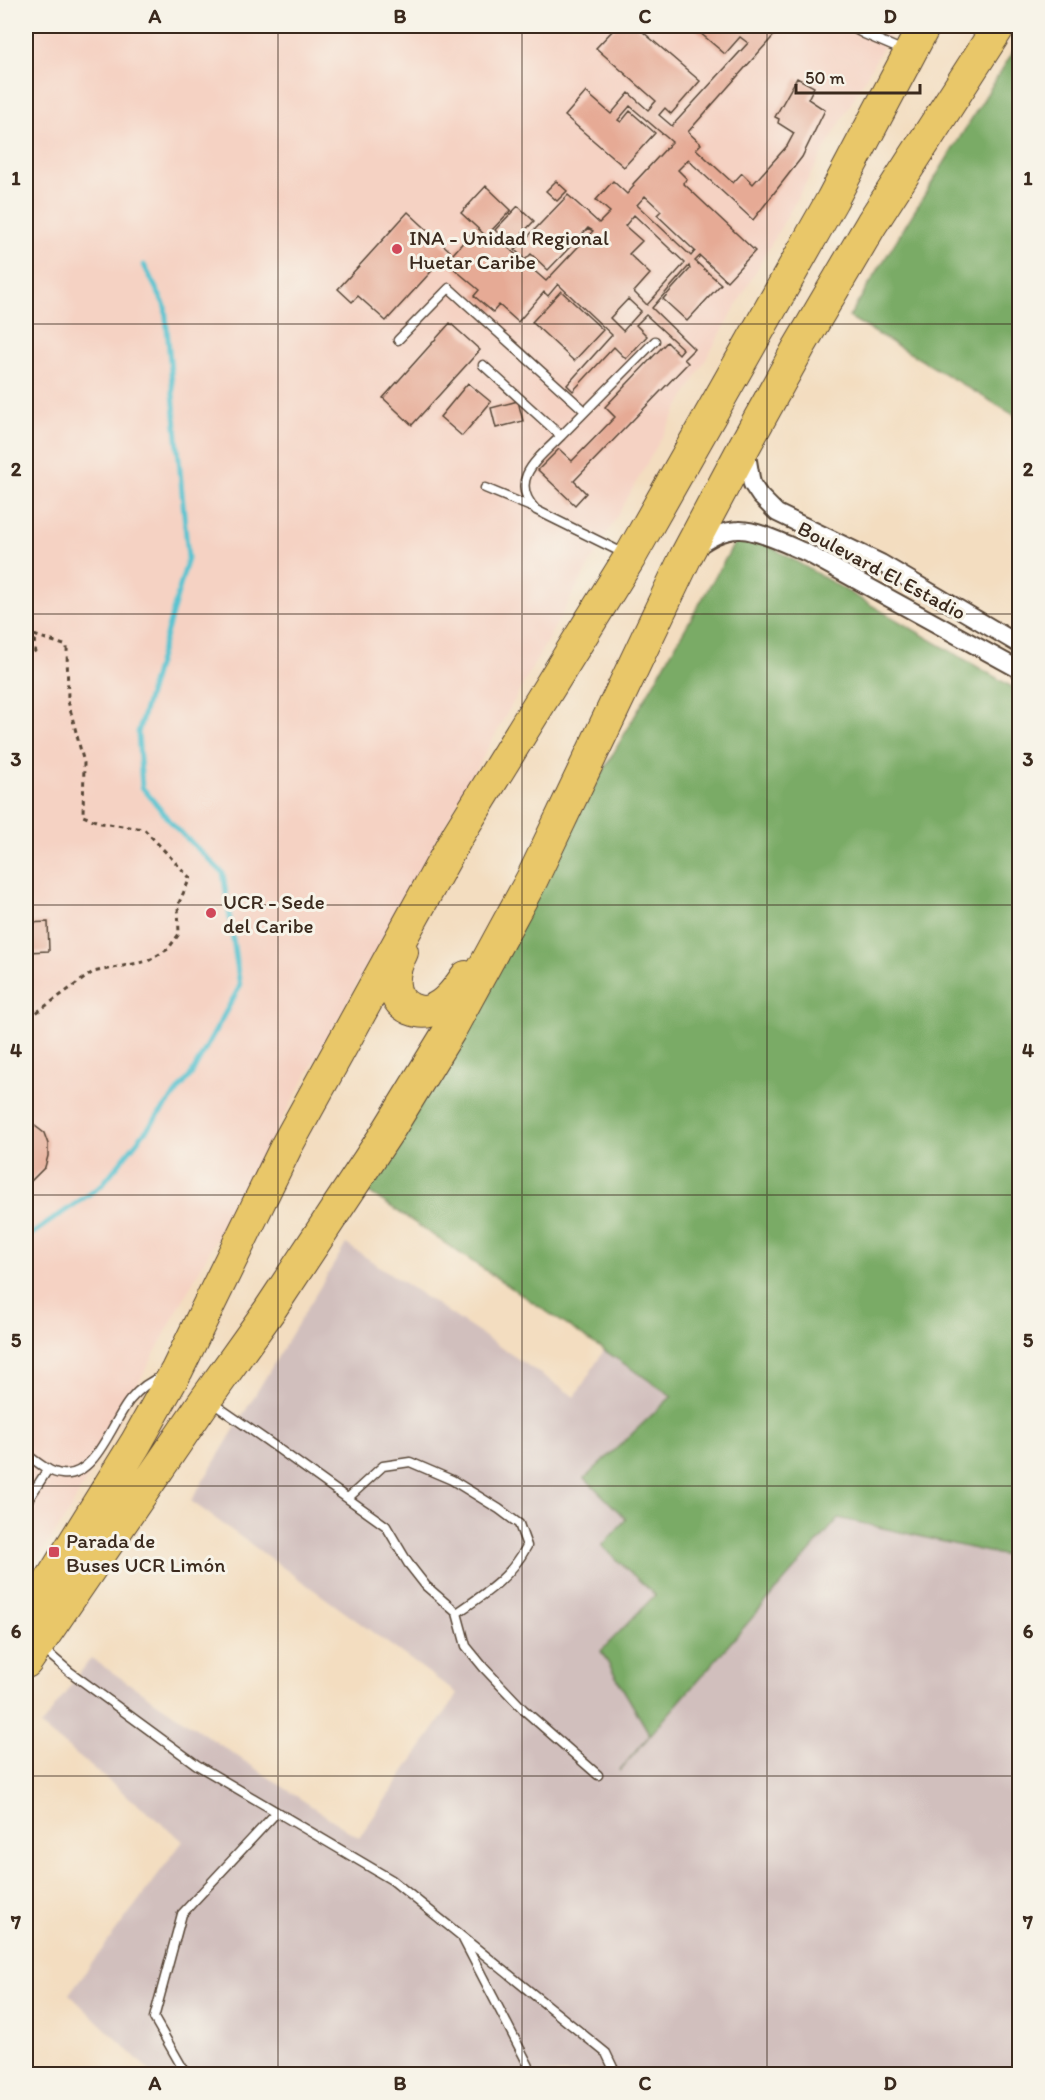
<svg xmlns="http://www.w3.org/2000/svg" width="1045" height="2100" font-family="Itim,sans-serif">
<rect width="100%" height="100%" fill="#f7f3e8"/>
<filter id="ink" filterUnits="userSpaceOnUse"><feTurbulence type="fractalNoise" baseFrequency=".0167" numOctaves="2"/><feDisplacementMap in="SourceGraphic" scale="12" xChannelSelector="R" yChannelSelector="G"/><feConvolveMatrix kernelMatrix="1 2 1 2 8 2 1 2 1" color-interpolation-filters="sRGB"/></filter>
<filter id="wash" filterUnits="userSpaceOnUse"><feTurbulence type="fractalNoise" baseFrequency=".008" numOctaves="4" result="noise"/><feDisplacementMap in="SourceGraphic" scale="24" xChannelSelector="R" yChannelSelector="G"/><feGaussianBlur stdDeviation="1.35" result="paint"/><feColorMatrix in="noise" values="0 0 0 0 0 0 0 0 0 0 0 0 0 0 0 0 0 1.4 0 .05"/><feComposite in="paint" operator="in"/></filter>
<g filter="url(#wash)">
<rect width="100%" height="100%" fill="#f3ddc0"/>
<path fill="#f5d2c3" d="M26,26H895L583,576L210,1250L67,1516L26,1575Z"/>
<path fill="#d1bfbd" d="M908,858L1019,1006V2074H153L69,1994L183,1841L41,1726L91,1658L359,1838L458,1694L191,1501L346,1244L575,1397Z"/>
<path fill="#7aab66" stroke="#5a6a42" stroke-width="1.5" d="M1019,42V418L849,317Z
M742,530L1019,691V1559L839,1518L619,1771L650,1735L601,1651L655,1595L602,1546L626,1519L585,1478L672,1396L363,1188Z"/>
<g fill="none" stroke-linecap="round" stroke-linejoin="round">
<path stroke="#57c3d0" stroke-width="5" d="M26,1238L101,1186L191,1075L240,986L223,873L175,827L142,787L138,733L188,558L165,306L144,265"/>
</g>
<g id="blocks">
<path fill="#e6aa95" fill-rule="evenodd" d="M617,26H636L700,81L671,114L665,108L659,115L672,126L748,43L740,37L725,54L692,26H770L777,32L688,132L701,144L696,149L733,183L742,173L753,184L787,146L794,133L778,123L779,119L775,117L797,78L814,87L808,99L825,110L802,157L753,220L688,160L678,170L687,179L683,183L755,251L727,281L700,256L695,261L721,284L687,321L663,299L690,269L689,266L652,308L694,349L684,359L688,363L574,481L586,493L575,505L538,470L559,449L572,461L615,417L605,407L667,342L679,354L683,349L646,315L636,325L647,336L626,359L614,347L573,391L567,385L612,335L558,284L548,296L544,292L518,322L499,305L493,312L474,296L479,290L446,262L473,231L483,239L486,236L461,213L486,186L511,210L490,232L546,281L593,231L588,228L548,270L531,254L525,260L515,250L568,195L599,223L610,212L596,200L613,181L627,194L634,186L633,184L672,142L630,106L618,120L621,122L630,111L655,133L624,167L565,116L586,92L611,114L629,93L648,110L656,101L596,48ZM645,196L661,211L657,215L695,251L691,256L637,205ZM634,215L685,263L647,305L634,292L650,274L629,254L642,241L625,226ZM628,299L641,311L623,331L610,318Z
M556,181L567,191L557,201L546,191Z
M518,206L534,221L516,240L510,234L505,240L495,230Z
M408,212L450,251L386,321L358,296L352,302L338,289Z
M561,291L603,330L574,361L532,322Z
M450,323L480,350L412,425L383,398Z
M468,383L491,402L462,436L440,417Z
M518,401L523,421L496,428L491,408Z
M48,922L49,951L26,952V923Z
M26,1119L44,1133L48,1144V1156L45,1167L31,1181L26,1183Z"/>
</g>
</g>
<g filter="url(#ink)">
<use href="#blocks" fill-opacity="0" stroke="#574536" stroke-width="1.5"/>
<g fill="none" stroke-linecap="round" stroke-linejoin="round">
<g stroke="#574536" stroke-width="11">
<path id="lane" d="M849,26L864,34L904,51
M398,340L449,288L585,411
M483,365L561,436C539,458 507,480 536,510L625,554
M561,436L655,341
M485,488L531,507
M211,1402L266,1440L386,1526L408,1563L426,1586L457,1613L466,1646L484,1668L524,1710L598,1775
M26,1454C36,1461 49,1473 62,1474C95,1479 113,1420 130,1400C140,1388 149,1381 163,1376
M348,1498L383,1466L410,1462L452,1480L499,1509L519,1524L527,1546C510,1578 486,1593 457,1613
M26,1503L48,1469
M42,1648L70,1672L197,1765L392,1880L606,2053L616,2074
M463,1939L533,2074
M186,2074L154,2018L182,1914L276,1813"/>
</g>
<g stroke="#574536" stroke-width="20">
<path id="street" d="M746,449L752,484L760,496L777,513L881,563L1020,645
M695,548C708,539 722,530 739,530C756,529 790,546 807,553L1020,670"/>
</g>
<g stroke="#574536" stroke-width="34">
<path id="highway" d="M402,952C392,971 387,998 411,1009C416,1011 423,1013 429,1011C445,1007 457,990 466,977
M26,1620L136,1443L177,1370L287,1145L458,835L630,557L832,200L924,26
M26,1662L206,1399L269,1311L388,1131L450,1030L532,879L687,554L745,445L799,347L872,223L999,26"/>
</g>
<path stroke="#574536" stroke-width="3" stroke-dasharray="4.5 4.5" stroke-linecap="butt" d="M26,657L35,651L34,635L67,646L68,701L84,763L83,816L101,823L144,829L190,878L178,905L179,934L168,949L148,961L93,972L26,1020"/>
<use href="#lane" stroke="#fff" stroke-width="8"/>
<use href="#street" stroke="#fff" stroke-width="16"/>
<use href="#highway" stroke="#e9c769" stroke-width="32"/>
</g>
</g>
<path fill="none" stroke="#3b2a1e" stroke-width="1.5" stroke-opacity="0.55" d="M278,26V2074M522,26V2074M767,26V2074M26,324H1020M26,614H1020M26,905H1020M26,1195H1020M26,1486H1020M26,1776H1020"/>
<g fill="#d1495b" stroke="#f7f3e8" stroke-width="2">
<circle cx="397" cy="249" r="6"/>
<circle cx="211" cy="913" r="6"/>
<rect x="48" y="1546" width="12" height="12" rx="3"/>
</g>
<g text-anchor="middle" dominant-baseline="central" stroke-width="6" stroke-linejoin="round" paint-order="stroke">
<g font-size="21" fill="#3b2a1e" stroke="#f7f3e8" text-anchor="start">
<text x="409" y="237">INA - Unidad Regional<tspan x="409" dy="24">Huetar Caribe</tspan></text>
<text x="223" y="901">UCR - Sede<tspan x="223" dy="24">del Caribe</tspan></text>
<text x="66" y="1540">Parada de<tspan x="66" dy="24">Buses UCR Limón</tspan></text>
</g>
<g font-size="21" fill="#3b2a1e" stroke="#f7f3e8">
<text transform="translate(882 570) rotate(28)">Boulevard El Estadio</text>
</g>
</g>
<rect width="1045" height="2100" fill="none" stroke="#f7f3e8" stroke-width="66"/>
<path d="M796 84v9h124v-9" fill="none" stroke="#3b2a1e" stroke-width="3"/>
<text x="805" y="84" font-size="18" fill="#3b2a1e" stroke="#f7f3e8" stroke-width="4.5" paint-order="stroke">50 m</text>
<rect x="33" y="33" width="979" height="2034" fill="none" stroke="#3b2a1e" stroke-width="2"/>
<g font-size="20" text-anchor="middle" font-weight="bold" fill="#3b2a1e">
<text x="155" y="23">A</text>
<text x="400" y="23">B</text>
<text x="645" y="23">C</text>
<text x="890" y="23">D</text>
<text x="16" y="185">1</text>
<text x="1028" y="185">1</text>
<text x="16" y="476">2</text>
<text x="1028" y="476">2</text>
<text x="16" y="766">3</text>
<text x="1028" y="766">3</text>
<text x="16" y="1057">4</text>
<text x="1028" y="1057">4</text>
<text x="16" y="1347">5</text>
<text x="1028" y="1347">5</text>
<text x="16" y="1638">6</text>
<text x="1028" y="1638">6</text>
<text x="16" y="1929">7</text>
<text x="1028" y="1929">7</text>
<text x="155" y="2090">A</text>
<text x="400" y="2090">B</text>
<text x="645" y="2090">C</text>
<text x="890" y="2090">D</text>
</g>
</svg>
